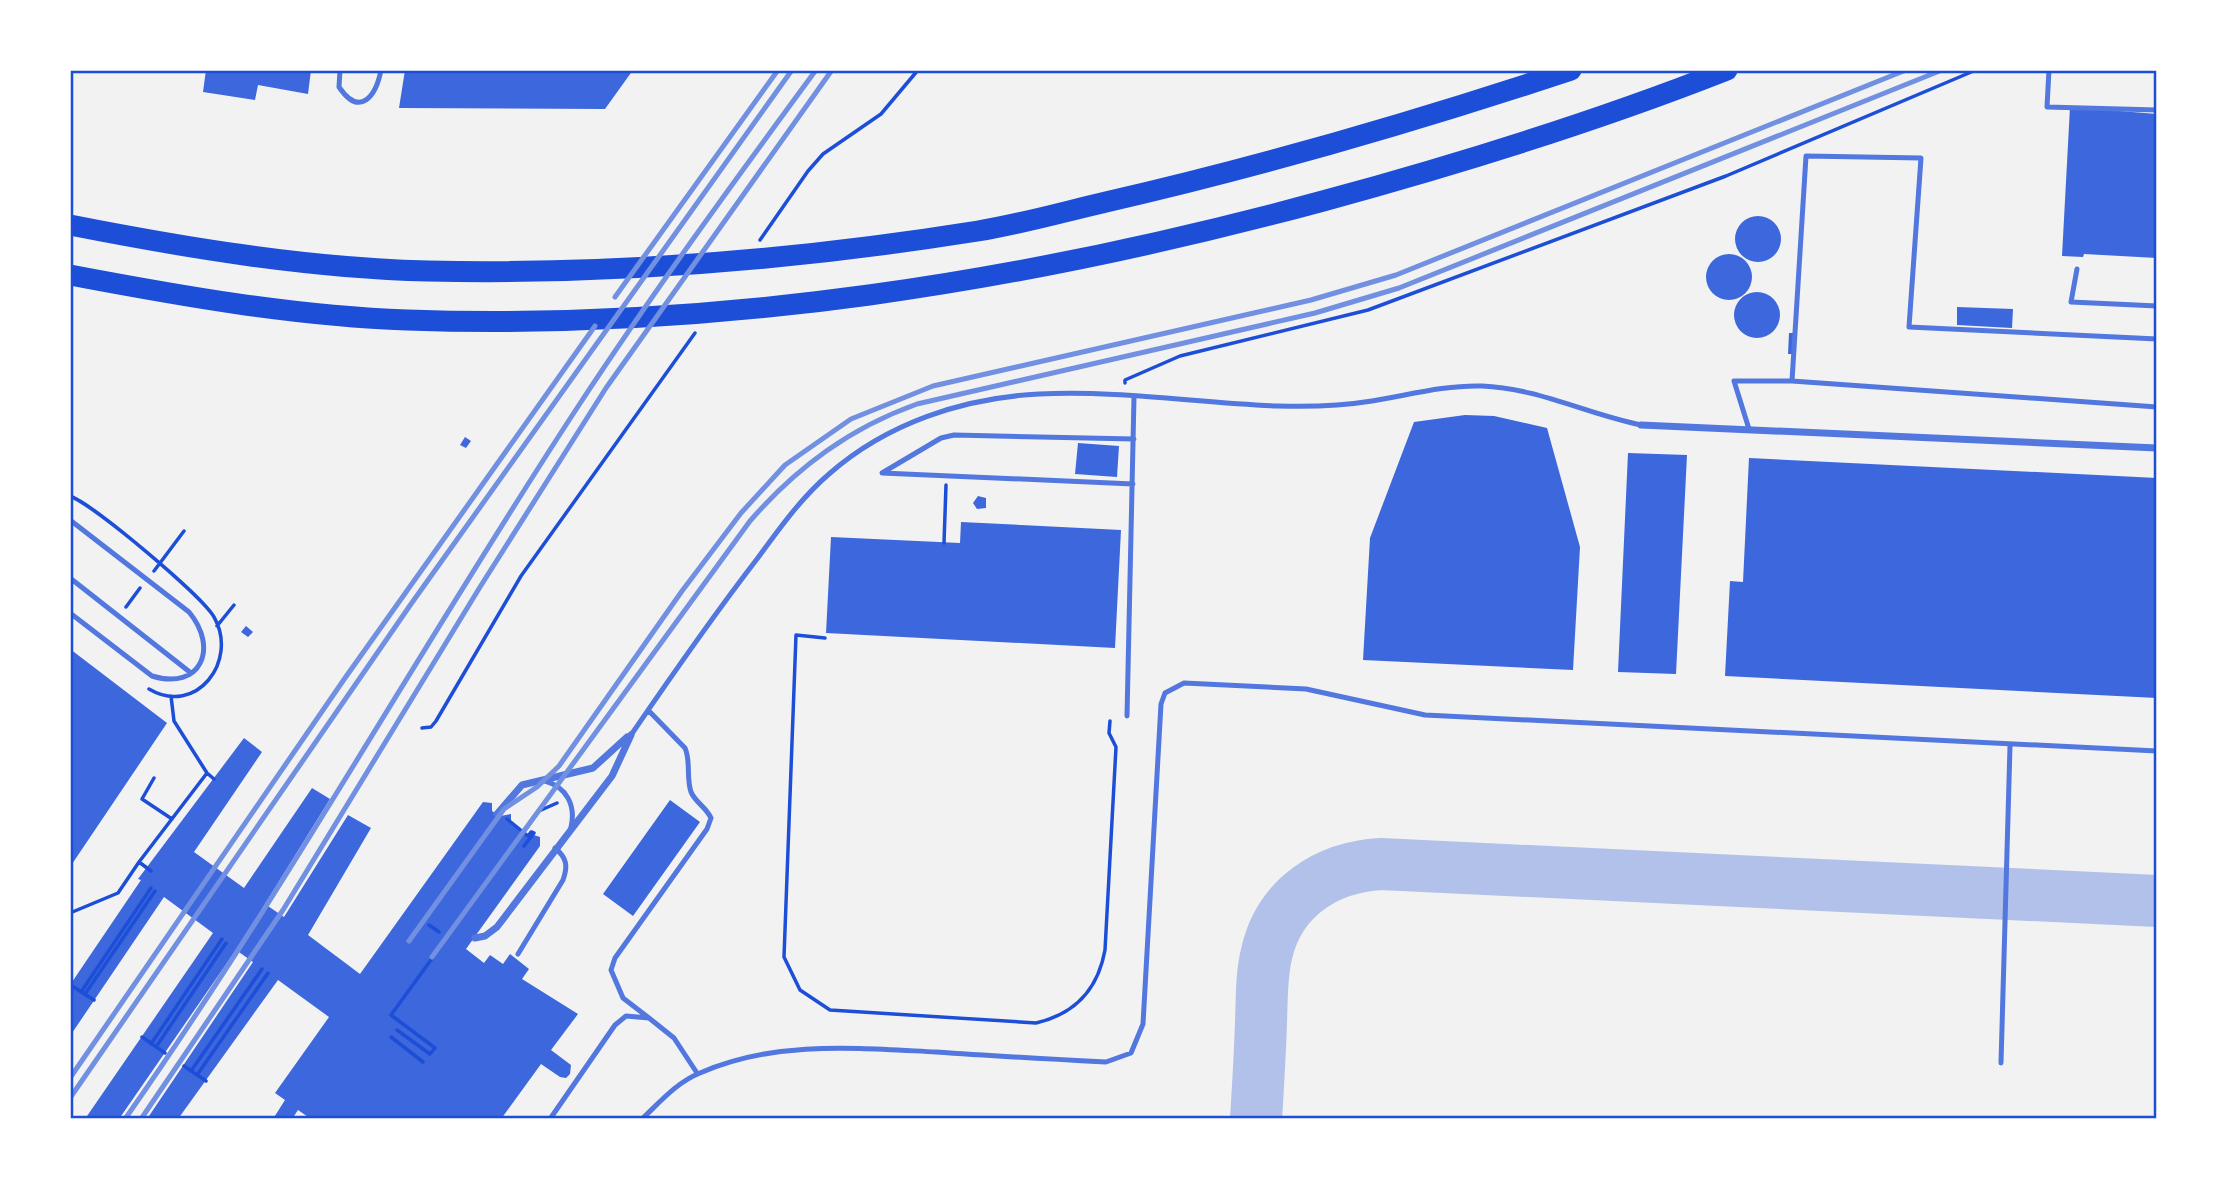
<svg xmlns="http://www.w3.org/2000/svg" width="2227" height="1189" font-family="'PT Sans',sans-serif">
<rect width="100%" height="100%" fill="#f2f2f2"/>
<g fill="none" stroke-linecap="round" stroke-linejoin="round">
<path stroke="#b2c1ea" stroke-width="52" d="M1256,1119C1258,1087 1260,1054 1261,1022C1262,999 1261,975 1267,952C1280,897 1327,867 1381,864L2157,901"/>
</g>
<path fill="#3d67dc" d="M206,70H311L308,94L258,85L255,100L203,92Z
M405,70H633L605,109L399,108Z
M2070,107L2157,114V258L2084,254L2083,257L2062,256Z
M1735 239a23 23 0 1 1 46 0a23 23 0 1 1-46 0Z
M1706 277a23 23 0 1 1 46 0a23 23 0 1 1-46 0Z
M1734 315a23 23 0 1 1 46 0a23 23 0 1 1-46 0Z
M1957,307L2013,309L2012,328L1957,325Z
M1789,333H1794L1793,354H1788Z
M1465,415L1494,416L1547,428L1580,547L1573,670L1363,660L1370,538L1414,422Z
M465,437L471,441L466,448L460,445Z
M1078,443L1119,446L1117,477L1075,474Z
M1628,453L1687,455L1676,674L1618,672Z
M1749,458L2157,478V698L1725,676L1730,581L1743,582Z
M978,496L986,498V508L977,509L973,503Z
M961,522L1121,530L1115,648L826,633L831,537L960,543Z
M246,626L253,632L248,637L241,632Z
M70,649L167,723L70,867Z
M244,738L262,752L194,852L244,888L312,788L330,799L265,904L284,917L348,815L371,828L308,935L360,974L483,802L492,803V811L500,816L511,814V823L530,839L534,835L540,837V846L466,949L484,963L490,955L503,964L510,954L529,969L522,979L578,1014L551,1050L571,1065L570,1074L566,1078L560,1077L541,1064L501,1119H311L298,1110L292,1119H273L285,1100L275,1093L329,1017L278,980L178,1119H147L253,962L236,950L119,1119H85L213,933L164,897L70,1036V985L141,880L138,879Z
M670,800L700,822L633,916L603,894Z"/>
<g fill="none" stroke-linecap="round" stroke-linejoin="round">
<path stroke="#1d4ed8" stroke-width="3.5" d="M760,240L808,171L823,154L881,114L918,70
M1125,383V380L1180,356L1368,310L1726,176L1976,70
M70,496C94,505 201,595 214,617C239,661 196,717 149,689
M944,543L946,485
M154,571L184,531
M126,607L140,588
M217,626L234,605
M825,638L796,635L784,957L800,990L830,1010L1036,1023C1075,1014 1098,989 1105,950L1116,747L1109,733L1110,721
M171,696L174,721L207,773L214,779
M422,728L431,727L436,721L521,576L695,333
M154,778L142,799L172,819
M507,819L528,836L531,832L533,834L531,837L529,835L532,832L534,833L524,846
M151,871L139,862L207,773
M70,913L118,893L139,862
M429,925L439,932
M72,986L94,1000
M81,992L151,888
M85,994L155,891
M397,1030L430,1054L435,1048L391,1015L539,811L557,803
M142,1037L165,1053
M391,1037L423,1062
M151,1044L222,939
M156,1047L226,943
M184,1066L206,1081
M191,1071L262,969
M197,1075L268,973"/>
<path stroke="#5277de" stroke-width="5" d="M340,70L339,87C360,118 376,96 381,70
M2049,70L2047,107L2157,110
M2077,269L2071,302L2157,306
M1792,381L2157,407
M1749,429L1734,381H1792L1806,156L1921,158L1909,327L2157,339
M1133,484L882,473L941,438L954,435L1134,439
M70,520L189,612C219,648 201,691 152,676L70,613
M70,578L191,673
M648,710L685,748C691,761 686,777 691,792C695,802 706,807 711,818L707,829L615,958L611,970L623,998L649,1018
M1127,716L1134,397
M631,735C672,675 713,616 757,559C779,529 801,498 829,474C887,423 963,398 1039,394C1118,390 1199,403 1278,406C1310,407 1341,406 1372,401C1409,395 1444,385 1482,386C1537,388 1587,414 1641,425
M545,781C567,787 576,806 571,827
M518,954L563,880C568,866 567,858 555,848
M2001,1063L2010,746
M550,1119L615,1025L626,1016L649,1018L674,1038L697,1073
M642,1119C659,1103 677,1082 700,1073C775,1040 856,1048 936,1052C992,1056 1049,1059 1106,1062L1131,1053L1143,1024L1161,704L1165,693L1184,683L1306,689L1425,715L2157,751"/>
<path stroke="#5277de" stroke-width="7" d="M1641,425L2157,448
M497,814L522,785L593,768L627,737
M475,938L485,936L497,927L612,776L631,735"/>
<path stroke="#1d4ed8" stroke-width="21" d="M70,225C187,248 308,268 428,271C612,275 796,260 978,231C1021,224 1063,212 1106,202C1263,166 1417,121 1571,70
M70,275C181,296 294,316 407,320C717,331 1024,282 1323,201C1459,164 1595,122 1727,70"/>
<path stroke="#7290e2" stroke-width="5" d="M615,297L778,70
M409,941L504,809L537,787L559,766L682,591L741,513L785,465L851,419L933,386L1311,300L1396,275L1906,70
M432,957L750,521C797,467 850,428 917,404L1315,313L1399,288L1942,70
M70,1078L345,678L595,326
M70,1098L411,604L792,70
M125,1119C287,888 424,641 579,405C654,291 735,180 816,70
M141,1119L283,910L480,587L606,388L832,70"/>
</g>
<rect width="2227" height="1189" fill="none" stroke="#ffffff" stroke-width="144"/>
<rect x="72" y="72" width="2083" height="1045" fill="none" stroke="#1d4ed8" stroke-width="2.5"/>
</svg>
